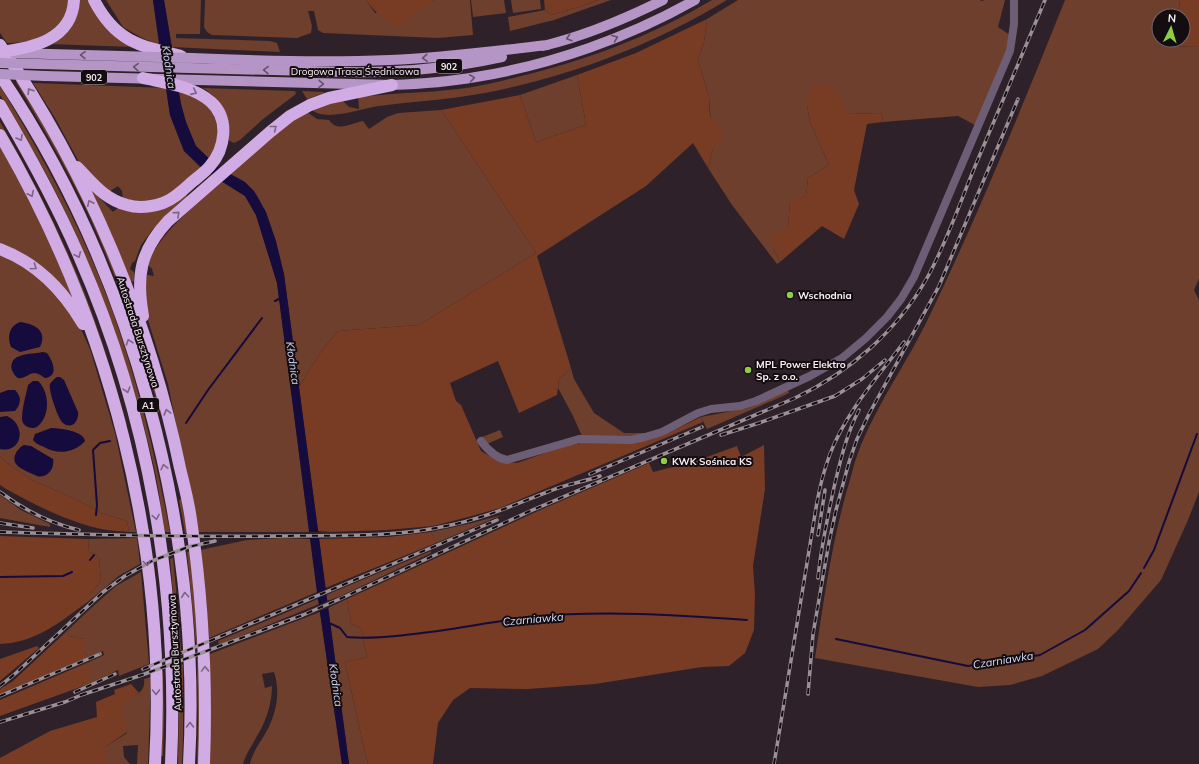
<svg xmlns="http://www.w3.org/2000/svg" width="1199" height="764" font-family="Mulish,sans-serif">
<rect width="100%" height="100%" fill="#2f2129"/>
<path fill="#6d3f2c" d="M0,0H69C65,33 36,43 7,43L0,33Z
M79,0H91L133,47L48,44Z
M106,0H153L159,45L142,38L123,27Z
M164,0H201L200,34H176V38L270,41L277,43L280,52L172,47Z
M205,0H366L375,13L432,2L435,0H470L473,35L438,38L323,33L318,30L314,11H308L312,26L311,33L297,38L212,35L207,32L204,27Z
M471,0H504L506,13L473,17Z
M511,0H540L541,9L513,13Z
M598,0H611L554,20L510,31L508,17L545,10L551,15L582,6Z
M712,0H727C646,49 554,83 460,97C433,101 406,102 379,106C362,108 324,123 311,109L342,100L349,107L359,109L358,97C391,93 425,93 458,89C478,87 498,82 517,77C585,61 652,36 712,0Z
M738,0H980L981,1L985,0H1005L998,27L1010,35L1007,52L975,125L958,116L883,122L881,113L847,114L807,106L810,122L829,165L808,178L806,196L790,202L788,228L773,248L780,262L777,264L732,205L708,168L713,149L709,97L698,60L704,42L707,19Z
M1065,0H1180L1178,16H1159V40H1175V46L1199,47V279L1194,290L1199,300V492L1188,520L1161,580L1118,630L1098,649L1042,676L1010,685L978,687L815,658C824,599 832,540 849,483C852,473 854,463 858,453C876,405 907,363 929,317C979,213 1022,107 1065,0Z
M577,75L586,125L536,142L520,95Z
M16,82H21L75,181L126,295L164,414L161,415C143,355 124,296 99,238C76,183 46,133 16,82Z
M33,83L166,88L170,115L184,151L201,168C183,183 164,205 138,202C133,202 127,200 123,199L122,191L118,186L107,193L79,162L55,118Z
M0,86C48,164 91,246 120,333C142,399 157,464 170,532H165C161,511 159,488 154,467C134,379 104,292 65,211C46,171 23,132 0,95Z
M203,88L295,91L296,94L263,119L240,140L234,143L228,140C225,115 226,103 203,88Z
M178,89L205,101L217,118L219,141L209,160C205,155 199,151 196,146C187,132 181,106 178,89Z
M302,91L324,92V93L307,99Z
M441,110L536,253L419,325L338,331L322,350L299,387L284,274L260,201C252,186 244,182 229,174L285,125L307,112L317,119L329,120C338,133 351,123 363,121L369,129L387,117L398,113Z
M0,122C29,172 56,224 78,277C98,325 113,375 127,425H125L13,151L0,128Z
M0,144L46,230L73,295L70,296C48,270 32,255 0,243Z
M222,182L245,196L256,215L277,283L309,532H198L168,384L147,317L143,274L154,276L152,269L147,264C163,229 195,206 222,182Z
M90,188L113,212L118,208L185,194L188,196L153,229L141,245L135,261L132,263L130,269L134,272V282L129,280Z
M0,252L22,263L62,298L79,325L90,349L115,433L136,532H129L127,521L104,514L75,499L32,480L7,463L0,456Z
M571,368L574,379L594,413L624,433H651L629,438L582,436L573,416L558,388L559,379Z
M788,390L789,393L783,396L707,429L701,417L747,408Z
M500,430L503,437L487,444L483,440L482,437Z
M0,495L21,510L50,524V527L0,518Z
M182,499L188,533H185L179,500Z
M502,515L436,543L431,532L468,524Z
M137,538L140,564L120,575L89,601V595L101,581L99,557L89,552L88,539Z
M282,538L310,539L317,592L209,638L206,600L200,550L247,540Z
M190,551L199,643L196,644L187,552Z
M431,551V553L341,596L327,601L326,595Z
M173,558L178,609L181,650L178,652L170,559Z
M154,565L162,658L160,659L152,566Z
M141,572L149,664L119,676L118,670L89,684V662L104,655L103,651L89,657L84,652V639L69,636L66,634L67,631L89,610L116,586Z
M318,599L319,604L219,645L218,641Z
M347,599L351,624L361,628L367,657L345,662L365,753L368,764H349L328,608Z
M320,612L342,764H250C252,753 259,744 265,734C276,715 281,693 274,672L262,674L265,688L272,686C272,703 266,722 257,736C252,746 246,753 243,764H210V654Z
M200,657V764H197L198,723L197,659Z
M183,664V735L182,764H178L179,697L178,666Z
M163,671L164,714L163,756H160V673Z
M151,677L148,764H137L138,745L123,746L124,757L130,764H105V747L127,733C125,726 121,717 121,710C121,695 147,699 144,679Z"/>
<path fill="#773c23" d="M366,0H435L399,26C383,19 376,14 366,0Z
M544,0H598L582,6L551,15L545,10Z
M1180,0H1199V47L1174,46L1175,40H1183V16H1178Z
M707,19L704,42L698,60L709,97L710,116L721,128L722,142L713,149L708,168L693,143L646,186L537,256L571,368L559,379L557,395L519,413L498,361L450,383L456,401L461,405L481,451L498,461L517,463L562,447L585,442L662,436L701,417L703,422L500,508L468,517L433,526L386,530L329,532L318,531L299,387L322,350L338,331L419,325L536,253L441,110L520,95L536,142L586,125L577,75L636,53Z
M824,83L839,92L847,114L881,113L883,122L867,124L854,190L859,204L844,239L822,226L780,262L773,248L771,234L788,228L790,201L806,196L808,178L829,165L810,122L807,106L812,86Z
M764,445L765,489L753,566L755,595L754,630L745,653L729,666L702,667L595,684L528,689L470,688L453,700L438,723L433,764H368L365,753L345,662L367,657L361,628L351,624L347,599L538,511L649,463L653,472L693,462L737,446L741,457Z
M0,456L7,463L32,480L75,499L104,514L127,521L129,532C116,531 102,530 89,526C60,518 32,503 6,489L0,485Z
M431,532L436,543L325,588L319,539L388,537Z
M0,536L88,539L89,552L99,557L101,581L89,595V601C61,621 36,643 0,644Z
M67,631V634L69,636L84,639L85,648L84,652L89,657L0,694V689L13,681Z
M37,646L39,648L0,681V659Z
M89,662V684L0,716V700Z
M131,684L139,693L124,703L121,710L125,716L127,732L105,747V764H0V758L50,731L97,717L96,702L115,694L114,690Z"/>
<path fill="#150b3d" d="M153,0H164L181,104L186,122L196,146L218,167L245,182L254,191L266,212L276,241L284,274L349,764H342L318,599L277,283L256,215L245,196L205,170L184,151L170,115Z
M20,322C34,324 48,330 40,347L20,352L11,347C7,337 9,326 20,322Z
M43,352L47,353C53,361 59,376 45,378C42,376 38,373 34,373C26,374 19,385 13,372C11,369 11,366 12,363C15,353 34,354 43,352Z
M57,377H60L64,380L78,412C79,421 72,430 63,423C58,419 48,389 50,384C52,381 54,379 57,377Z
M33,381H38C49,391 51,415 38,426C32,431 22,426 22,419C22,408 26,395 28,385Z
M8,390H15C22,397 21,404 15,411L0,412V393Z
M7,416C28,426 21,454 0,449V417Z
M51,428C59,428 84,431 85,441C75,453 57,455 44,447C40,445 36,444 33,440L35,434Z
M24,445L31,446L53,459C55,469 47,479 37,476C34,475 31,473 28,472C18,467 10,463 17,451C20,448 21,446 24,445Z"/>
<path fill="#2f2129" d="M307,532H320L321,538H308Z
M328,589V594L316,599L315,594Z
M329,600L330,607L318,612L317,606Z"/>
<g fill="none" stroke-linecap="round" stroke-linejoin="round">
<path stroke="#150b3d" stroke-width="2" d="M275,301L281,298
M186,423L208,390L262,318
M96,515L97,505L93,450L100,443L110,441
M90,560L94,555
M1144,568L1154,550L1197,434
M0,577L63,576L72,572
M329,623L340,628L347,637C368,639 385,637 405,635C447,631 489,622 531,617C603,610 675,615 747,620
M836,639L968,666L1040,655L1085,630L1129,591L1141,573"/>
<path stroke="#6d5e75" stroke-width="8" d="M481,441C487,449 496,458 507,460L579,439L631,440L645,437L662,432L698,413L711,409L740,406L756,401L810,376L842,358L866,338L887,317L901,299L914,277L1010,51L1014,24V0"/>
<path stroke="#b595c5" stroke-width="10" d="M543,46C584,36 625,19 663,0
M192,58C258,61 324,63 390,60C443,58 495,51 548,45
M347,72C399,73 451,68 502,57
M45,76L392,85C420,84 448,82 476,77C551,65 630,37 695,0"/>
<path stroke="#d1abe4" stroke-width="12" d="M94,0C115,41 139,46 181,56
M0,45C87,172 149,318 180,468C184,485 189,503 191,520C203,601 207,683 204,764
M0,75C132,270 202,528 189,764
M0,105C29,154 56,203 79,256C149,415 179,591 171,764
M0,135C110,323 168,546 155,764
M77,167C93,183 104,199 127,205C139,209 151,207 163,203C174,199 183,190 192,182C198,177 205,172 210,166C225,149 230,119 211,102C193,86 166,83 143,78
M0,249C37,263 63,290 83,324
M143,316C136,276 140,251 168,221L270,132L290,116L310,105L329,98L392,85"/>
<g stroke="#9c9097" stroke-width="3.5">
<path id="rail" d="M721,435L759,423L835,396L862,379L885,360
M590,474L702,427
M0,492C24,510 49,523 79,530
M0,523L33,528
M0,532C94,535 188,537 282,536C337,535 392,538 446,526C483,519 516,504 550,491C566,484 584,482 600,476
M818,535L825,490
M818,578C821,546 828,515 835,483C841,458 847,433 859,410
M143,669L497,520
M0,686L16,673L103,592L125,576L152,561L188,547L215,541
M75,692L115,674
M808,694L813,634L829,542L836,510L849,462L857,439L869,414L939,286L1018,99
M81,695L142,675L303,615L342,598L528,512L795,398C850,372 897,331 927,278C947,242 960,202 976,164C999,110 1022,55 1045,0
M0,696L100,654
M0,722L65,702L86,693
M774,764L817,502C820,486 824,470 830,454C846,412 877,378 904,342"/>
</g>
<use href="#rail" stroke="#130d10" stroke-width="2" stroke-dasharray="6" stroke-linecap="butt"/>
<path stroke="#b595c5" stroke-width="10" d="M14,53L192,58
M0,63L347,72
M0,74L45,76"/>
<path stroke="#d1abe4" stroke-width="12" d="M0,52C32,48 72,40 74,0"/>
</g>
<defs><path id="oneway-chevron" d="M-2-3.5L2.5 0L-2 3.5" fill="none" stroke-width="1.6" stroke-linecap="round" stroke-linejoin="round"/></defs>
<g stroke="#64516a">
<use href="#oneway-chevron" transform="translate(569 38) rotate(162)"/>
<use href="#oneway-chevron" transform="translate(615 38) rotate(-22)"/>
<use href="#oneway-chevron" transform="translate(83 55) rotate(-178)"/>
<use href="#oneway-chevron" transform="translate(425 58) rotate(176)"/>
<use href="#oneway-chevron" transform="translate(136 67) rotate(-178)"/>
<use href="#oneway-chevron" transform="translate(266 70) rotate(-179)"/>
<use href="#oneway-chevron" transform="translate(472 78) rotate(-8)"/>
<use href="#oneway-chevron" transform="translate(321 84) rotate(2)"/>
</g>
<g stroke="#7c6485">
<use href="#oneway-chevron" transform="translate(30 91) rotate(-122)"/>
<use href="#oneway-chevron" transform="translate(194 92) rotate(24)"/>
<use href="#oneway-chevron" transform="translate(274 128) rotate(-38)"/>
<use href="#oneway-chevron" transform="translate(20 138) rotate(60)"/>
<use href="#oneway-chevron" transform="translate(31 194) rotate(63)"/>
<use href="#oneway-chevron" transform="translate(90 203) rotate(-116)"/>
<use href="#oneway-chevron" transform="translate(177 214) rotate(-42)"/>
<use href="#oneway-chevron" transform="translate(78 255) rotate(66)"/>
<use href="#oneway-chevron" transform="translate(34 267) rotate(35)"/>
<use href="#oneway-chevron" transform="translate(129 342) rotate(-109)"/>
<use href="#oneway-chevron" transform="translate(127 390) rotate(74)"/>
<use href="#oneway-chevron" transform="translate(167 412) rotate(-105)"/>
<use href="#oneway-chevron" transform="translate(164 467) rotate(-103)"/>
<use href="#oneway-chevron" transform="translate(156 517) rotate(80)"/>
<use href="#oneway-chevron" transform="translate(147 563) rotate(81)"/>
<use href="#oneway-chevron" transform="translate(185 595) rotate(-95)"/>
<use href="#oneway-chevron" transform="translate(205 669) rotate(-92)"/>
<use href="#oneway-chevron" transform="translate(156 692) rotate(89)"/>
<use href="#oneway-chevron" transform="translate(190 725) rotate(-90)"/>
</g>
<g fill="#8dce44" stroke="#130d10" stroke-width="1.5">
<circle cx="790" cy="295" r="4"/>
<circle cx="748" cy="370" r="4"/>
<circle cx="664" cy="461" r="4"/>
</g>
<g text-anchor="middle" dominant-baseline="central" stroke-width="4" stroke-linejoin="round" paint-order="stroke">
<g fill="#130d10" stroke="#b3aaaf" stroke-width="1">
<rect x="436" y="59" width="26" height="14" rx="3"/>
<rect x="81" y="70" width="26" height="14" rx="3"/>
<rect x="137" y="398" width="22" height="14" rx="3"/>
</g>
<g font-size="9" font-weight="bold" fill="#f7edf3">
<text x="449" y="66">902</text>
<text x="94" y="77">902</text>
<text x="148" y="405">A1</text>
</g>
<g font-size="10" fill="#f7edf3" stroke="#130d10">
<text x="355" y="71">Drogowa Trasa Średnicowa</text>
<text transform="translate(138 332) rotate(72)">Autostrada Bursztynowa</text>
<text transform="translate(175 653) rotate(-93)">Autostrada Bursztynowa</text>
</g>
<g font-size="10" font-weight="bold" fill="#f7edf3" stroke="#130d10" text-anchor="start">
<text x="798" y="295">Wschodnia</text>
<text x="756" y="364">MPL Power Elektro<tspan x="756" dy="12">Sp. z o.o.</tspan></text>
<text x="672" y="461">KWK Sośnica KS</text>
</g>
<g font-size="11" font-style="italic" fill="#d9dafd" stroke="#130d10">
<text transform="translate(169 67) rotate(82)">Kłodnica</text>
<text transform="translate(293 363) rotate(82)">Kłodnica</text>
<text transform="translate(533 619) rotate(-5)">Czarniawka</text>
<text transform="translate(1003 660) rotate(-9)">Czarniawka</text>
<text transform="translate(336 685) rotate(82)">Kłodnica</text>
</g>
</g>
<g transform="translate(1171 28) rotate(5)"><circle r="19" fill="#130d10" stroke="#6e676b"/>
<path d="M0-3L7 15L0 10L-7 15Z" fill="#8dce44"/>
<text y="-6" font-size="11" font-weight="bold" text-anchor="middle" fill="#f7edf3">N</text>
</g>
</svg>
